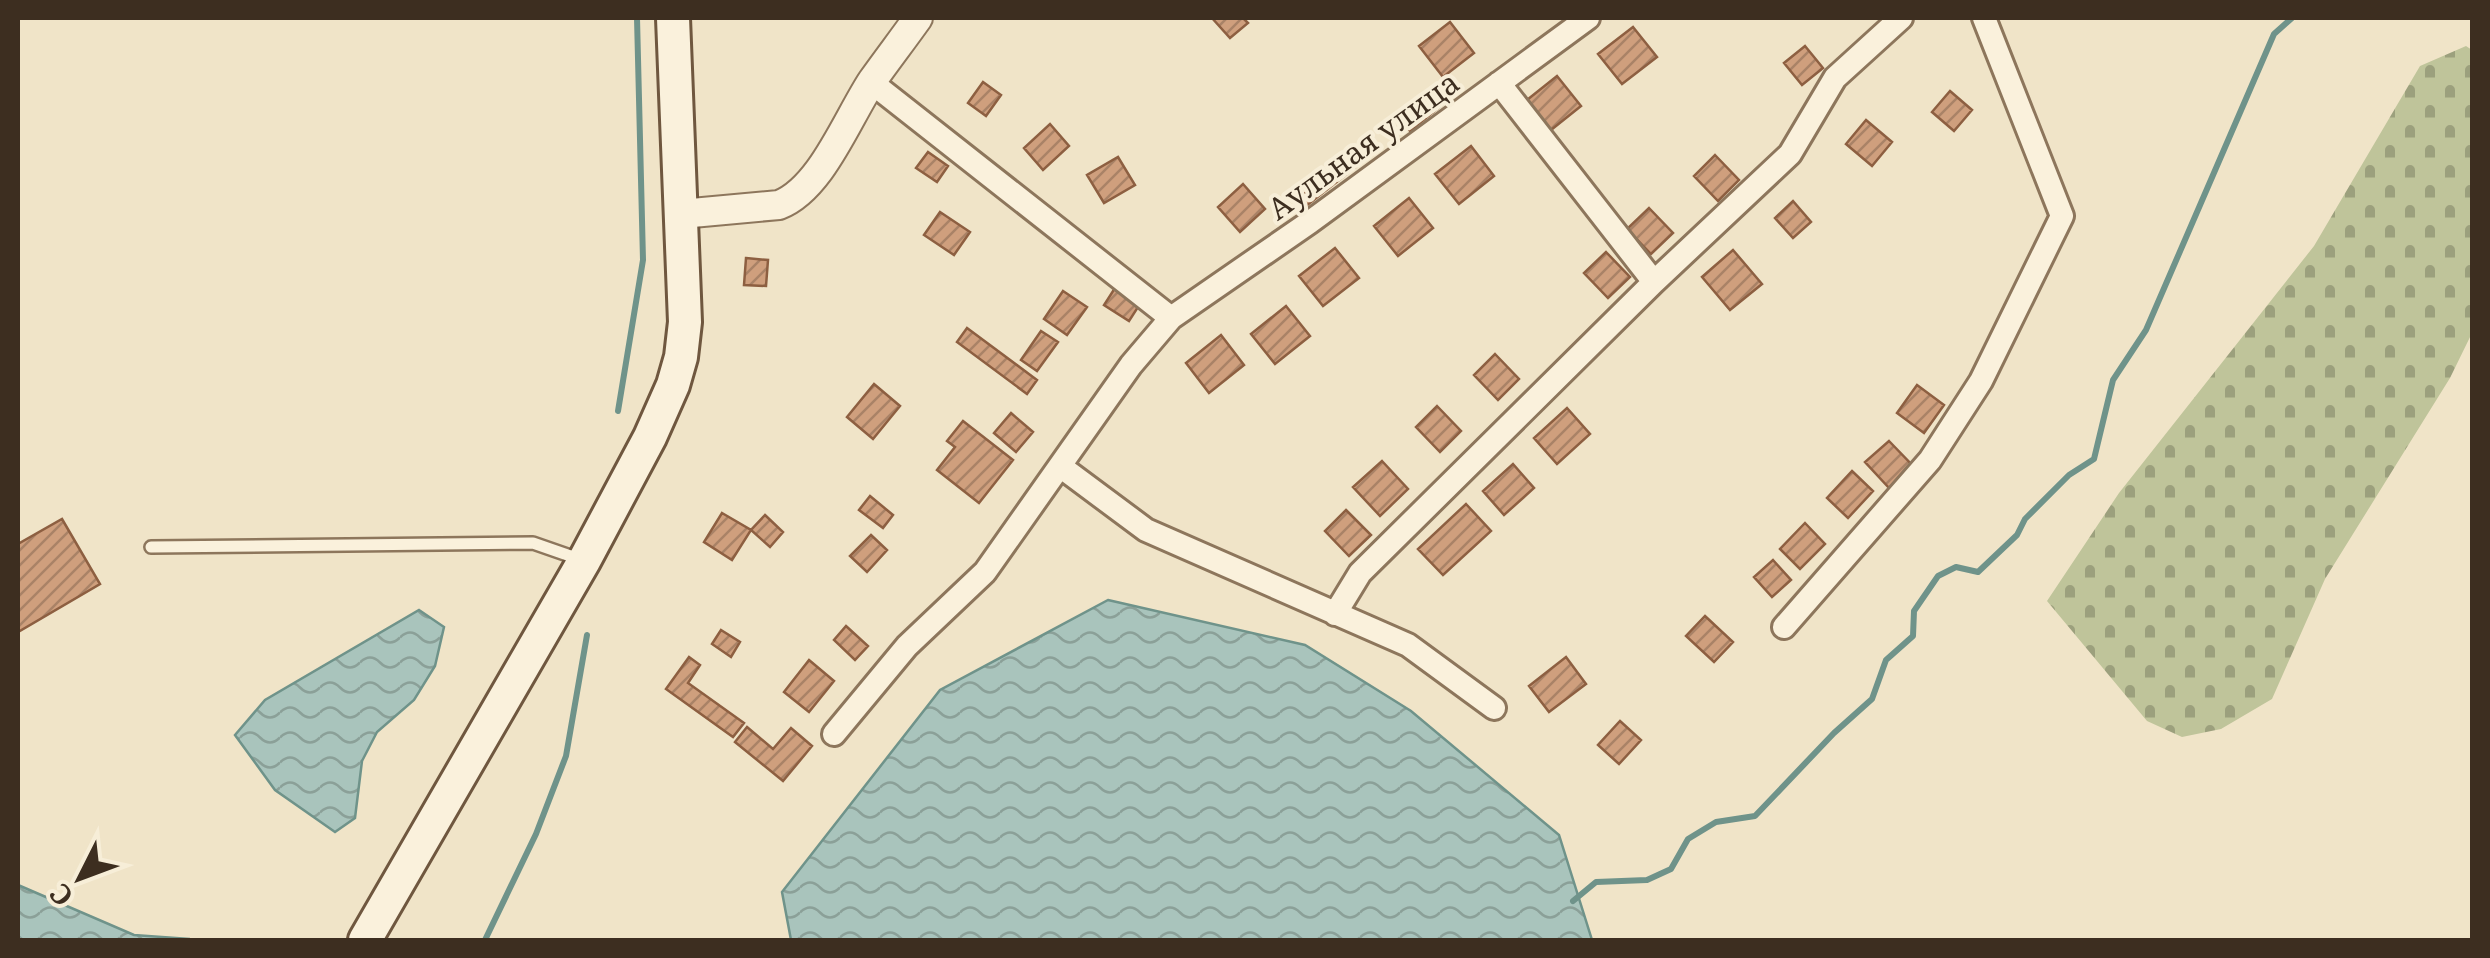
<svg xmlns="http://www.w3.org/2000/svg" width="2490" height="958" font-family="'Noto Serif',serif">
<defs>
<pattern id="cemetery-stones" width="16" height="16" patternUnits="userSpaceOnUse" patternTransform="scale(2.5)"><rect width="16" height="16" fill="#bfc49a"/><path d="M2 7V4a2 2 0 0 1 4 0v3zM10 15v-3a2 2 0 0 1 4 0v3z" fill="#9ca07d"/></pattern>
<pattern id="water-waves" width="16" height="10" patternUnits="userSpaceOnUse" patternTransform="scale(2.5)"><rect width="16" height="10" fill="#a9c4bc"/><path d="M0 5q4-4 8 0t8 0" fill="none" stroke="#8ba098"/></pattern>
<pattern id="building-hatch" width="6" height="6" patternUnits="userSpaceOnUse" patternTransform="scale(2.5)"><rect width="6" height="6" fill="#cf9f7d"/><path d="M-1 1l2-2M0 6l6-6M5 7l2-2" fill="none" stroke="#a98266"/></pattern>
</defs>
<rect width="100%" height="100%" fill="#f0e4c8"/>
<path fill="url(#cemetery-stones)" d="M2466,46L2472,50V333L2450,378L2325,579L2272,699L2221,729L2182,737L2147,721L2047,601L2119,493L2314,246L2420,66Z"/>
<path fill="url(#water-waves)" stroke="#6f938a" stroke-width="2.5" d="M1108,600L1305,645L1411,711L1559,835L1592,940H791L782,892L940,690Z
M419,610L444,627L435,666L414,700L377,732L362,761L355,818L335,832L275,790L235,735L265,700Z
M18,885L134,935L190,939L18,940Z"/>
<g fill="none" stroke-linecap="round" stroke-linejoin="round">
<path stroke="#6f938a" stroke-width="6" d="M618,411L643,260L637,18
M1573,901L1596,882L1647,880L1671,869L1688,839L1716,822L1755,816L1834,733L1872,699L1886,660L1913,636L1914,611L1938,576L1956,567L1978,572L2017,535L2025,519L2069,475L2094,459L2113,380L2146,330L2274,34L2292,18
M485,940L536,834L566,756L587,635"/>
</g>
<path fill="url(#building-hatch)" stroke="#8d5f41" stroke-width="2.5" d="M1212,18H1243L1248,23L1230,38Z
M1450,22L1474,53L1443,77L1419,46Z
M1633,27L1657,57L1622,84L1598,54Z
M1805,46L1823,68L1802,85L1784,63Z
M1557,76L1581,106L1546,134L1522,104Z
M983,82L1001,95L986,116L968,103Z
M1950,91L1972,110L1954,131L1932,112Z
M1433,93L1442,105L1410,131L1401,119Z
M1866,120L1892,142L1872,166L1846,144Z
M1050,124L1069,146L1043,170L1024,148Z
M1471,146L1494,176L1459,204L1435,174Z
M1360,150L1367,158L1306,206L1299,198Z
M928,152L948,166L937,182L916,168Z
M1715,155L1739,180L1718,201L1694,176Z
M1118,157L1135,185L1104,203L1087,175Z
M1243,184L1265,209L1240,232L1218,207Z
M1409,198L1433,228L1398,256L1374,226Z
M1793,201L1811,222L1793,238L1775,218Z
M1649,208L1673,233L1651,254L1627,229Z
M940,212L970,232L954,255L924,235Z
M1335,248L1359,278L1323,306L1299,276Z
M1733,250L1762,284L1730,310L1702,277Z
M1606,252L1630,277L1608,298L1584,273Z
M746,258L768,260L766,286L744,285Z
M1115,288L1140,304L1129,321L1104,305Z
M1063,291L1087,307L1067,335L1044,319Z
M1286,306L1310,336L1275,364L1251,334Z
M967,328L1037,380L1027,394L957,342Z
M1041,331L1058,342L1037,371L1021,360Z
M1221,335L1244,365L1209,393L1186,363Z
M1495,354L1519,379L1498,400L1474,375Z
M874,384L900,406L873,439L847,417Z
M1917,385L1944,405L1924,433L1897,413Z
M1437,406L1461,431L1440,452L1416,427Z
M1567,408L1590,434L1557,464L1534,438Z
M1011,413L1033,432L1016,452L994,433Z
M963,421L1013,460L979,503L937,470L955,447L947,441Z
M1889,441L1914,467L1890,489L1865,462Z
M1382,461L1408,489L1380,516L1353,487Z
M1513,464L1534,488L1504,515L1483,491Z
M1852,471L1873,491L1848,518L1827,498Z
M870,496L893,515L883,528L859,510Z
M1466,504L1491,531L1443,575L1418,549Z
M1346,510L1371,535L1349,556L1325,531Z
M722,513L751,530L732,560L704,542Z
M765,515L783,532L770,547L751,530Z
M62,519L100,584L18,632V544Z
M1805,523L1825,544L1800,569L1780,549Z
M871,535L887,550L867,572L850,556Z
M1773,560L1791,580L1772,597L1754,577Z
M1705,616L1733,642L1714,662L1686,636Z
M846,626L868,646L855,660L834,640Z
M721,630L740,642L731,657L712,644Z
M689,657L700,665L688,683L744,723L733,737L666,689Z
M1566,657L1586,684L1549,712L1529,686Z
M809,660L834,681L809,712L784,692Z
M1620,721L1641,740L1619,764L1598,745Z
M747,727L773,749L791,728L812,746L783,781L735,742Z"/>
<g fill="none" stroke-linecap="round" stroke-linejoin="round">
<g stroke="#8d765c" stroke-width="16">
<path id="service" d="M151,547L533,543L579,559"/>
</g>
<g stroke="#8d765c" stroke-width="28">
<path id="minor" d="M1499,83L1654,282
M1171,318L1310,222L1588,18
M1060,466L1146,530L1408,645L1494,708
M1335,614L1360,573L1654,282L1790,154L1835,78L1901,18
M1784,627L1930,460L1981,381L2062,216L1984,18
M834,734L907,646L985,572L1131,365L1171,318L871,82"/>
</g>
<g stroke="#8d765c" stroke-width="32">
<path id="tertiary" d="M681,214L779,205C821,189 847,119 872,81C887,60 903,39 918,18"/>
</g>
<g stroke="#6f573f" stroke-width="38">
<path id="secondary" d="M365,940L584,561L650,437L673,385L681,357L685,322L673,18"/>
</g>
<use href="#service" stroke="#faf1dc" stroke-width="11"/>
<use href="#minor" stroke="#faf1dc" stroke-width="22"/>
<use href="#tertiary" stroke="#faf1dc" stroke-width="28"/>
<use href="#secondary" stroke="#faf1dc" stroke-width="32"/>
</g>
<g text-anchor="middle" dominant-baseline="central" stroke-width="8" stroke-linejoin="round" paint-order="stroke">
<g font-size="30" fill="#3d2e20" stroke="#f7eed8">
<text transform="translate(1363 145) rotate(-36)">Аульная улица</text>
</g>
</g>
<rect width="2490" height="958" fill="none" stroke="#3d2e20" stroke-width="40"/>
<g transform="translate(80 878) rotate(228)" stroke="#f7eed8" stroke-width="8" paint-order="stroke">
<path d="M0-8L18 38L0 25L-18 38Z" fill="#3d2e20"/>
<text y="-15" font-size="28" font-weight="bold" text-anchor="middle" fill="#3d2e20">С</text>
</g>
</svg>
